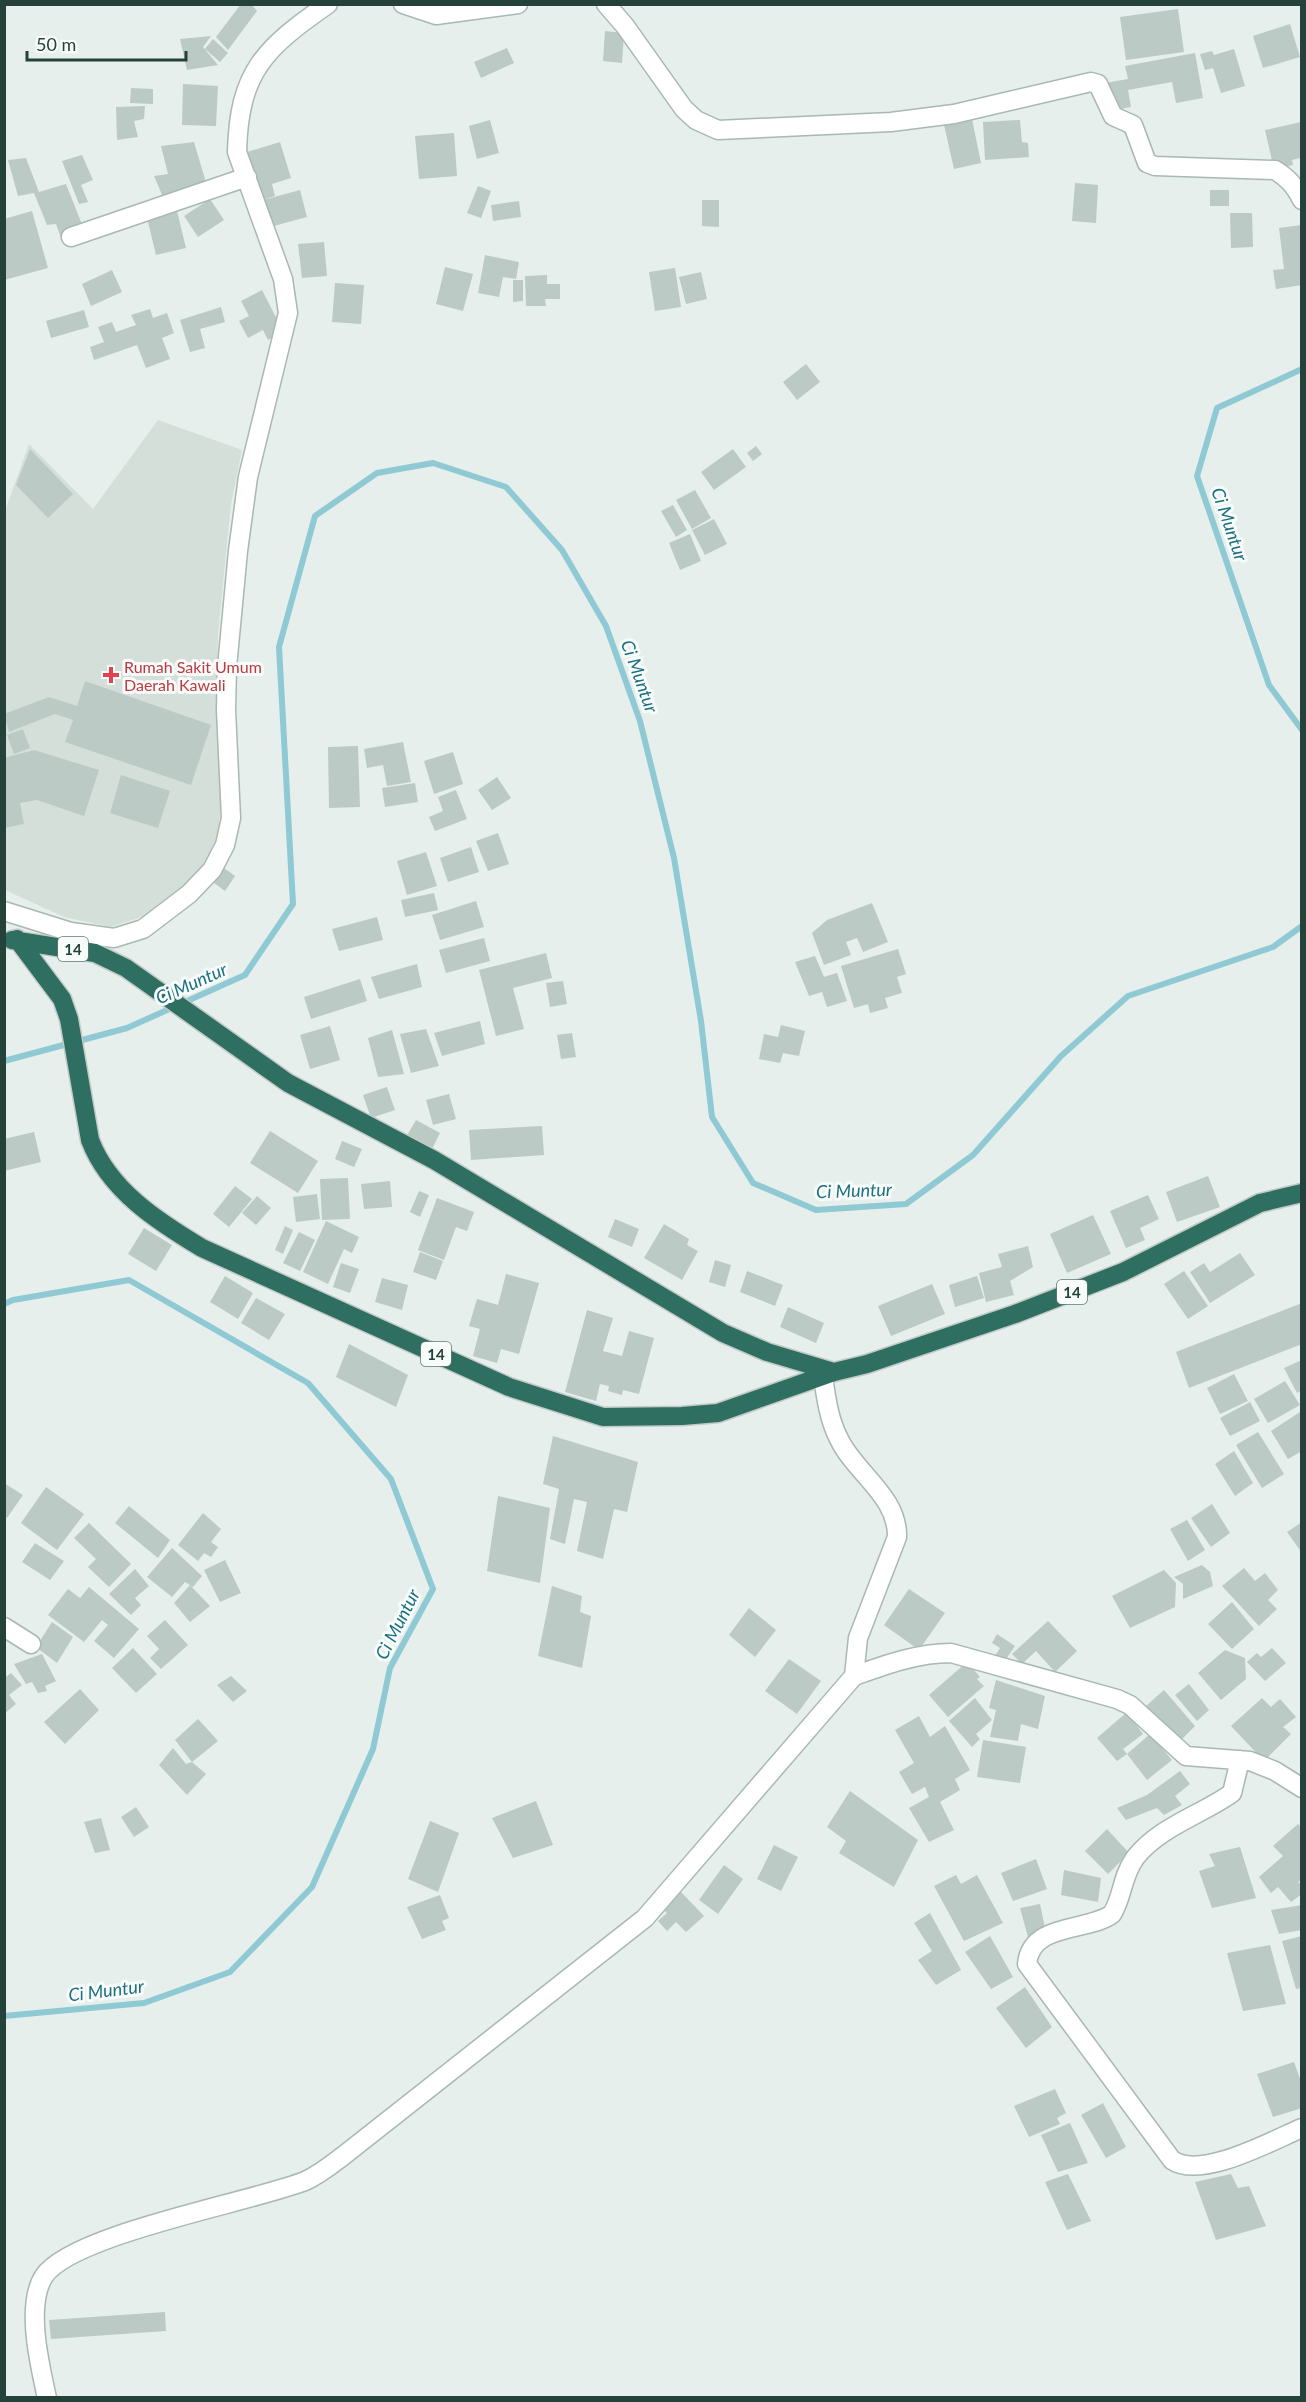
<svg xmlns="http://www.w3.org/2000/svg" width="1306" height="2402" font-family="Lato,sans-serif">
<rect width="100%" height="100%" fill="#e6efeb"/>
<path fill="#d4dfda" d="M158,420L242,450L231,504L218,634L216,716L221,804L218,835L203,866L179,892L150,914L111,927L64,917L5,890L4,514L29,444L93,509Z"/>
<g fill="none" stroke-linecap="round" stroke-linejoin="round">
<path stroke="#8ec9d4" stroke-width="6" d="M1302,369L1217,408L1197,476L1269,685L1302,730
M4,1061L127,1028L245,975L293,904L279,647L315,516L377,473L433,463L506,487L562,550L606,626L640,721L674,858L701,1021L712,1117L753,1183L816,1210L906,1204L973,1155L1061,1056L1128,996L1273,947L1302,926
M4,1304L13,1300L129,1280L308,1383L391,1479L433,1589L390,1668L373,1749L312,1887L230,1972L144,2003L4,2016"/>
</g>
<path fill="#bbcac4" d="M241,4H251L257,11L228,50L216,37Z
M1178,9L1184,52L1126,60L1120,17Z
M1290,24L1300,57L1263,68L1253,36Z
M605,31L624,33L622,63L603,61Z
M211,36L203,47L218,65L187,70L180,39Z
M213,39L228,53L220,62L205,49Z
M507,48L514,63L481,78L474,62Z
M1234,49L1245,86L1221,93L1213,68L1205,70L1200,54L1212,51L1214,55Z
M1195,53L1203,98L1176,103L1172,82L1128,90L1131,107L1110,111L1105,83L1128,79L1125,66Z
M183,84L218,86L216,126L182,125Z
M131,88L153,89V104L130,103Z
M145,106L144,119L134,121L138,137L117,140L116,107Z
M972,119L981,163L954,169L944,125Z
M490,120L499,153L477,159L469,126Z
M1020,120L1022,142L1028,143L1029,157L985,160L983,122Z
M1301,122L1300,158L1292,160L1293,165L1274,169L1265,130Z
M454,133L457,176L419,179L415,136Z
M194,142L207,186L163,197L154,176L168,174L161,146Z
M280,142L291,178L272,184L275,196L262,200L247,152Z
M82,155L93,180L81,185L88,202L79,204L62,161Z
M26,158L39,192L66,184L85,232L61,238L56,224L47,225L34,193L18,196L8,160Z
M1075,183L1098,185L1096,223L1072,221Z
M478,186L491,191L481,218L467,213Z
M300,190L307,217L270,227L263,200Z
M1210,190H1229V206H1210Z
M210,199L224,220L198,237L184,216Z
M702,200H719V227L702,226Z
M519,201L521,217L493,221L491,205Z
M32,211L48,268L4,280V219Z
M177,211L186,248L156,255L147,218Z
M1230,213H1252L1253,247L1231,248Z
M1301,225L1302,285L1276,289L1273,270L1284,269L1279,228Z
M324,242L327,276L302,278L298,244Z
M485,255L519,262L516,279L503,277L499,297L478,293Z
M445,267L473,274L463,311L436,304Z
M675,268L681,307L655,311L649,272Z
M112,270L122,292L91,306L82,284Z
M701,272L707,299L686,304L679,277Z
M547,275V284H560V299H545L546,306H526L525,276Z
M513,280H523V301L513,302Z
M335,283L364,285L361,324L332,322Z
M262,290L283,331L268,340L263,330L248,338L239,321L249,316L241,301Z
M221,307L225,322L200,329L205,348L190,352L180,320Z
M150,309L153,318L167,313L174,333L162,338L170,359L146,368L137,345L94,360L90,347L104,342L98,327L112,322L116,332L136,325L131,315Z
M84,310L89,327L51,338L46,321Z
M806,364L820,382L797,400L783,382Z
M756,446L762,454L753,461L747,453Z
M30,449L73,494L48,518L16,485Z
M733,449L746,467L714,490L701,472Z
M695,490L711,518L692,529L676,500Z
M673,505L687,530L676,537L661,511Z
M714,519L727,544L705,555L692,530Z
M690,534L701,561L680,570L669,543Z
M85,681L211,725L191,785L65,742L73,720L55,714L9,732L4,714L49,697L77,706Z
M23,729L30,748L14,754L7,735Z
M403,742L411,782L387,786L383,765L367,768L364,749Z
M358,746L360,807L329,808L328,747Z
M34,750L99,770L84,816L37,800L20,803L24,824L4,828V758Z
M453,752L463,784L434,794L424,761Z
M121,775L170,791L158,828L110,813Z
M497,777L511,798L492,810L478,790Z
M415,783L418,802L385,807L382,788Z
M456,790L467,819L435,831L429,817L443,811L438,797Z
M498,833L509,864L488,871L476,841Z
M471,847L479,872L448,882L440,858Z
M426,852L437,886L407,895L397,861Z
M224,868L235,876L225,891L214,883Z
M434,893L438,910L405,917L401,900Z
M476,901L484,927L440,940L432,915Z
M872,903L888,942L863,952L857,938L846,942L851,955L824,965L812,933L827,920Z
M377,917L383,940L339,951L332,929Z
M484,938L490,961L446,973L439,950Z
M898,949L906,974L897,977L902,993L885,998L888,1008L870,1013L868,1004L854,1008L841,966Z
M546,953L552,978L513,988L524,1029L496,1036L479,970Z
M815,956L824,977L837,973L847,1001L827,1007L822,992L809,996L795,962Z
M417,964L422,987L379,999L371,977Z
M360,979L367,1001L311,1019L304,997Z
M563,981L567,1004L550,1007L546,983Z
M480,1021L485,1044L442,1056L434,1033Z
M781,1025L805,1031L799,1056L783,1053L780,1063L759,1059L764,1034L778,1037Z
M330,1026L340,1060L310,1069L300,1035Z
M426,1029L439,1066L411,1073L400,1034Z
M392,1030L404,1074L378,1077L368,1038Z
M572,1033L576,1057L561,1059L557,1035Z
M387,1087L395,1110L371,1118L363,1095Z
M449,1094L456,1119L433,1125L426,1100Z
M416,1120L440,1133L431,1151L406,1137Z
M542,1126L544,1155L471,1160L469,1130Z
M270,1131L318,1161L298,1193L250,1163Z
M34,1132L41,1162L4,1171V1139Z
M342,1141L362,1149L354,1167L335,1159Z
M1208,1176L1220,1207L1177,1222L1166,1192Z
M348,1178L350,1219L322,1220L320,1179Z
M390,1181L392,1207L364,1209L361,1184Z
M235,1186L252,1199L229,1227L213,1214Z
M419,1191L429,1195L420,1217L410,1212Z
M317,1194L320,1219L296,1222L293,1197Z
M1148,1195L1159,1219L1140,1228L1145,1240L1126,1248L1110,1211Z
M257,1196L271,1208L256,1225L242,1213Z
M437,1198L474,1212L467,1231L456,1227L444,1260L418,1250Z
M1093,1215L1111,1254L1067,1273L1050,1234Z
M615,1219L639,1229L632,1247L608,1237Z
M326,1221L359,1237L352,1253L344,1249L328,1284L303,1272Z
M664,1224L689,1239L687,1245L698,1251L682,1280L644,1258Z
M285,1226L293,1230L283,1254L275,1250Z
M144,1228L172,1245L156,1271L128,1254Z
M299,1232L315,1240L300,1271L283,1263Z
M1028,1246L1033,1267L1010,1281L1014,1295L986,1302L979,1273L1002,1267L998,1254Z
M420,1252L443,1261L436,1280L413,1272Z
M1240,1253L1255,1275L1210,1303L1190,1272L1204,1263L1210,1272Z
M715,1260L731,1265L725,1287L709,1282Z
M341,1263L359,1269L350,1293L333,1287Z
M747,1271L783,1285L775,1306L740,1292Z
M1184,1271L1208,1306L1188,1319L1164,1284Z
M506,1274L539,1283L519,1354L501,1349L497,1363L473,1356L480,1329L469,1326L477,1299L498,1305Z
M225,1276L253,1293L238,1319L210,1302Z
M977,1276L984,1298L955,1307L949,1285Z
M382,1278L408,1285L402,1310L375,1302Z
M932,1284L945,1314L891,1336L878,1306Z
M256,1298L285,1314L269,1340L241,1323Z
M1302,1303V1344L1189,1388L1176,1352Z
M788,1307L824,1323L816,1343L780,1327Z
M587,1310L613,1318L603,1351L622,1356L629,1331L654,1338L639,1394L623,1390L622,1395L608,1391L609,1386L600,1384L596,1401L565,1392Z
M349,1344L408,1375L396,1407L336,1377Z
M1302,1360V1390L1297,1393L1284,1368Z
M1234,1374L1248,1401L1220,1414L1207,1388Z
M1285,1381L1300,1405L1268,1423L1254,1399Z
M1250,1402L1260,1421L1230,1436L1220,1418Z
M1300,1412L1302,1451L1288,1459L1271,1431Z
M1258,1432L1284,1474L1262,1488L1236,1445Z
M553,1436L638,1462L627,1512L614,1509L603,1559L577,1551L587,1502L574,1499L565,1544L550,1539L559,1489L543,1484Z
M1234,1451L1253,1483L1235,1496L1215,1464Z
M4,1483L23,1495L7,1518L4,1516Z
M46,1487L84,1514L57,1550L21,1523Z
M498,1496L550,1508L540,1583L487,1571Z
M1212,1504L1230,1533L1211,1547L1191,1518Z
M129,1506L170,1540L158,1558L115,1523Z
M203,1513L221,1529L211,1542L218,1547L211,1557L204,1553L198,1561L178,1545Z
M1187,1520L1205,1550L1188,1561L1170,1529Z
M1302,1522V1553L1287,1532Z
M89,1523L131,1564L109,1587L88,1567L96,1559L74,1538Z
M35,1543L64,1561L50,1580L22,1562Z
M172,1548L202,1576L193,1587L185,1582L172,1597L147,1577Z
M225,1560L241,1593L220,1602L204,1570Z
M1202,1565L1210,1572L1213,1586L1183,1599V1584L1174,1577Z
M1244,1568L1255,1581L1265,1573L1278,1590L1268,1600L1277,1609L1259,1626L1222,1586Z
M135,1569L149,1586L135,1598L141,1605L131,1615L109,1594Z
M1164,1570L1176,1583L1175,1607L1130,1628L1112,1596Z
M190,1585L210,1606L190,1622L174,1603Z
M552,1586L582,1596L580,1612L591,1616L582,1668L538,1656Z
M89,1587L139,1629L114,1658L94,1641L108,1625L102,1620L84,1642L48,1615L68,1589L80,1598Z
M909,1589L945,1613L919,1650L884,1625Z
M1232,1602L1254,1629L1232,1649L1208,1624Z
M749,1608L776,1630L755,1657L729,1635Z
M165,1620L188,1645L161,1669L150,1658L159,1649L147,1636Z
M1048,1621L1077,1651L1055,1672L1036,1651L1022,1664L1012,1654Z
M52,1622L73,1637L57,1663L36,1647Z
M997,1634L1015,1646L1004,1662L995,1656L1000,1648L992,1643Z
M133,1648L157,1674L136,1693L112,1668Z
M1272,1648L1286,1663L1265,1681L1247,1662L1257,1653L1261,1657Z
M1225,1650L1245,1658L1246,1679L1221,1700L1198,1673Z
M42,1654L56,1681L45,1686L47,1691L38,1693L32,1682L26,1684L14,1664Z
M789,1659L821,1681L797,1714L765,1691Z
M967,1662L980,1677L977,1679L984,1686L948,1717L929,1695Z
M11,1673L22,1685L9,1695L16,1704L4,1714V1678Z
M231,1676L247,1691L233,1702L217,1685Z
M996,1680L1045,1696L1038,1729L1021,1724L1018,1741L990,1737L996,1710L989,1708Z
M1189,1684L1209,1710L1197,1721L1175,1695Z
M80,1689L99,1710L65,1744L44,1722Z
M1164,1690L1195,1726L1179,1742L1146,1706Z
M975,1698L992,1720L976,1734L980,1739L972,1747L949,1721Z
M1262,1698L1271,1707L1280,1699L1296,1717L1283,1727L1291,1734L1264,1761L1231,1726Z
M1127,1712L1143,1734L1123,1749L1127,1754L1117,1761L1097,1738Z
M919,1716L930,1737L945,1726L970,1770L955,1779L960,1790L940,1802L954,1830L929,1842L909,1808L929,1797L925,1787L912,1794L899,1772L914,1763L895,1730Z
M198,1719L218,1741L192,1762L175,1740Z
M1150,1734L1172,1760L1147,1780L1127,1754Z
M983,1740L1026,1747L1020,1783L977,1777Z
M173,1748L186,1764L192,1762L206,1774L187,1795L159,1765Z
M1180,1771L1190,1784L1175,1796L1182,1805L1164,1815L1157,1808L1126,1820L1117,1808L1147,1795Z
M850,1791L918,1840L894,1887L839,1853L846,1841L827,1827Z
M536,1801L553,1845L513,1858L492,1818Z
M136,1807L149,1827L134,1837L121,1817Z
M101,1818L110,1850L95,1853L84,1822Z
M430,1821L459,1833L438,1892L408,1879Z
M1298,1824L1302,1828V1879L1298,1882L1302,1886V1894L1291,1902L1278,1887L1271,1893L1259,1877L1283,1856L1273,1846Z
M1107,1829L1129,1853L1108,1874L1085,1851Z
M774,1845L798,1857L781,1891L757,1879Z
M1240,1847L1256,1898L1212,1908L1199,1871L1215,1866L1209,1854Z
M1036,1859L1047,1889L1013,1901L1001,1873Z
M724,1865L743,1879L718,1914L699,1900Z
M1064,1870L1101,1878L1098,1902L1061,1895Z
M956,1875L961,1884L977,1875L1003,1923L964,1941L934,1886Z
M680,1891L704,1916L686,1932L676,1922L667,1931L658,1921L667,1913L662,1908Z
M440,1895L449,1918L442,1921L446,1930L422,1939L407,1907Z
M1040,1904L1046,1933L1028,1937L1020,1908Z
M1302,1905V1930L1279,1934L1271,1910Z
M930,1913L961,1970L936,1985L918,1960L932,1951L914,1923Z
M990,1936L1013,1977L991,1989L965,1952Z
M1302,1936V1988L1296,1989L1282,1941Z
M1270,1945L1286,2004L1243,2011L1227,1953Z
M1025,1987L1052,2027L1026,2048L996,2008Z
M1294,2062L1302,2084V2108L1273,2117L1257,2074Z
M1055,2089L1066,2113L1057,2118L1060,2124L1029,2137L1014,2106Z
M1103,2103L1126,2147L1106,2158L1081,2115Z
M1070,2123L1088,2163L1058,2172L1041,2135Z
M1068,2174L1091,2221L1067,2230L1045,2182Z
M1231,2174L1238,2188L1249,2186L1266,2226L1216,2240L1195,2182Z
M165,2312L166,2331L51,2339L49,2320Z"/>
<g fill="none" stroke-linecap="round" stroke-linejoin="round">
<g stroke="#a8b8b2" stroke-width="21">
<path id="minor" d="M403,4L436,15L518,4
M606,4L625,26L684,109L696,120L718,130L891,122L954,114L1091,82L1098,84L1113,116L1133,125L1147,163L1155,166L1275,170C1288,178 1295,186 1302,200
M71,237L247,177
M4,911L71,932L114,938L143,929L189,894L212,870L225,845L231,818L226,710L227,667L238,551L248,477L288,313L283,279L237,152C239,71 265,48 328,4
M823,1376C826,1398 829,1420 839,1439C855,1473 898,1496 897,1537L858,1638L854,1676C885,1665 917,1653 951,1653L1117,1699L1130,1705L1186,1756L1250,1761L1275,1771L1302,1788
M4,1627L31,1644
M1240,1760L1232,1793C1201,1815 1159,1827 1135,1858C1121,1878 1123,1897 1112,1914C1088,1932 1031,1922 1027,1964L1172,2160C1201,2180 1271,2141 1302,2128
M47,2398C40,2366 25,2305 44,2276C72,2234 252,2202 305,2181C319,2175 331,2165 343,2156L645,1918L854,1676"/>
</g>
<g stroke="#c2cac8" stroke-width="21">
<path id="highway" d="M17,939L62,999L69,1019L90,1140C109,1190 157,1221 202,1248L509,1387L603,1417L682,1416L718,1413L834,1372L867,1364L1015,1314L1123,1272L1260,1203L1302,1193
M12,940L95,953L126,968L288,1083L434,1160L723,1333L767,1352L834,1372"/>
</g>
<use href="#minor" stroke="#fff" stroke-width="18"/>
<use href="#highway" stroke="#2f6f62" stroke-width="18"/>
</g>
<path fill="#e0444e" stroke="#f7fbf9" stroke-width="2" d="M108 666h6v6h6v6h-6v6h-6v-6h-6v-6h6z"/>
<g text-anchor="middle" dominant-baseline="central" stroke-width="6" stroke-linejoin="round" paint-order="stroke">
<g fill="#f7fbf9" stroke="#637a73" stroke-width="1.5">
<rect x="58" y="937" width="30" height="24" rx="4.5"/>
<rect x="1057" y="1280" width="30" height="24" rx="4.5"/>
<rect x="421" y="1342" width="30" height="24" rx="4.5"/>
</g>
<g font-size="15" font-weight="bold" fill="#24423a">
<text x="73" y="949">14</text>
<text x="1072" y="1292">14</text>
<text x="436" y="1354">14</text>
</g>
<g font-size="16" fill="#be3a42" stroke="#f7fbf9" text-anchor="start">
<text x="124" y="666">Rumah Sakit Umum<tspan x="124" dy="18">Daerah Kawali</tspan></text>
</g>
<g font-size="18" font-style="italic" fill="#1c6f80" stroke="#f7fbf9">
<text transform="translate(1230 524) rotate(71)">Ci Muntur</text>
<text transform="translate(640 676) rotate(70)">Ci Muntur</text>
<text transform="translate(191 983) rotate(-24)">Ci Muntur</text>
<text transform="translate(854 1190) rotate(-2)">Ci Muntur</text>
<text transform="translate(397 1624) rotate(-63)">Ci Muntur</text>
<text transform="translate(106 1990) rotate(-7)">Ci Muntur</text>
</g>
</g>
<rect width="1306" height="2402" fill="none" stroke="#24423a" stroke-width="12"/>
<path d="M27 51v9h159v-9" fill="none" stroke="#24423a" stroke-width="3"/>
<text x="36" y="51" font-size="18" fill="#24423a" stroke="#f7fbf9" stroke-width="4.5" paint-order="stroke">50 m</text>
</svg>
